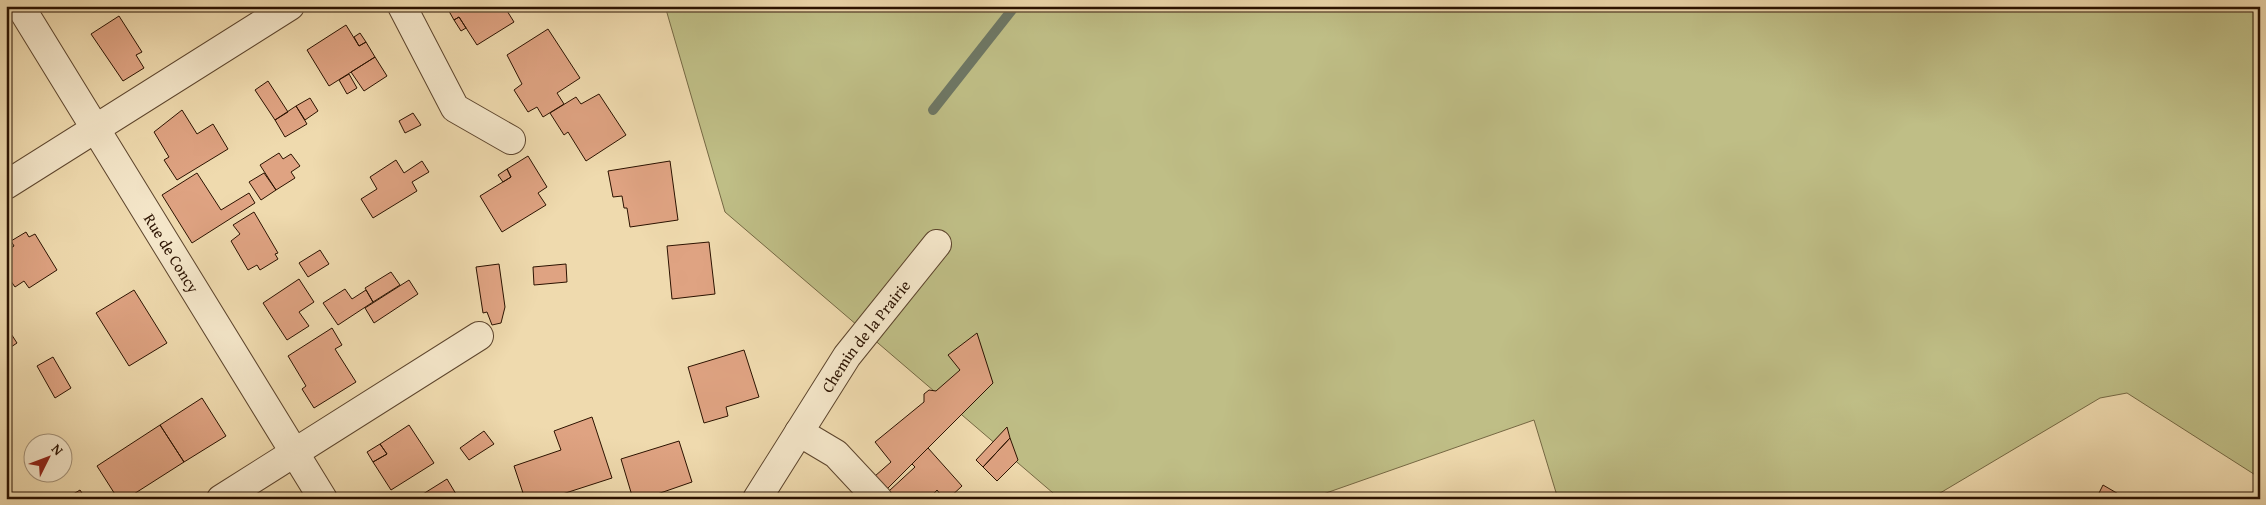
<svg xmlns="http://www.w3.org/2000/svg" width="2266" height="505" font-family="'Gentium Book Plus',serif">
<rect width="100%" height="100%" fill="#efdaae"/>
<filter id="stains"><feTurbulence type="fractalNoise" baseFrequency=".004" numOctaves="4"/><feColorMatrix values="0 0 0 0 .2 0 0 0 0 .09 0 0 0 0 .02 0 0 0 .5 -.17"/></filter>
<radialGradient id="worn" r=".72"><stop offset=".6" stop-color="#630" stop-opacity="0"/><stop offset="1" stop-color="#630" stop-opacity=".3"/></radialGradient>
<path fill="#bfbe86" stroke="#756843" d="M665,6H2260V478L2127,393L2100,398L1930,499H1558L1534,420L1309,499H1060L725,212Z"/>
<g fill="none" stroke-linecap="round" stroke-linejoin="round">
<path stroke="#6e7764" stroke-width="10" d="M933,110L1015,6"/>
</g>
<path fill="#dfa382" stroke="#2b1200" d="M446,6H504L514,22L477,45L459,17L454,20Z
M119,16L142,52L136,55L144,68L123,81L91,34Z
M459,17L466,28L461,31L454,20Z
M346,25L359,46L366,42L375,57L329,86L307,50Z
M548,29L580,78L557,93L564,104L543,117L537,107L528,112L514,90L522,84L507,55Z
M360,33L366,42L359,46L354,37Z
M375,57L387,76L364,91L351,72Z
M349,74L357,88L347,94L339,80Z
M268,81L288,112L275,120L255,90Z
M599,94L626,135L586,161L568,132L564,135L550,113L576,97L581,104Z
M310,98L318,111L305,120L296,106Z
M296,106L307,124L285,137L275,120Z
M182,110L197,134L213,124L228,149L177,180L164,160L169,157L154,132Z
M413,113L421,125L405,133L399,121Z
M279,153L283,159L291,154L300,166L291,172L295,178L276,190L260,165Z
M528,156L547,187L538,193L546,205L502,232L480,196L511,177L507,169Z
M396,160L404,173L422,161L429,172L412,182L417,191L373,218L361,199L377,189L370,177Z
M670,161L678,220L630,227L627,208H624L622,196L613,197L608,171Z
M507,169L511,177L503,182L498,175Z
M197,173L221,210L249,193L255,203L192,243L162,195Z
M264,173L276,190L261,200L249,182Z
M254,212L278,253L275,254L278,259L260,270L257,265L248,270L231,241L240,234L233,225Z
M26,232L29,237L35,234L57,270L29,288L24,281L15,287L6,274V262L11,259L6,251L14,246L11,241Z
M709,242L715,294L672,299L667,246Z
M320,250L329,264L308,277L299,263Z
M499,264L505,307L501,323L492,325L487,312L483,313L476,267Z
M566,264L567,282L534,285L533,267Z
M391,272L400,285L373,302L365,288Z
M299,279L314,302L299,312L309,326L287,340L263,303Z
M409,280L418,294L374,323L365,308Z
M345,289L352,299L366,290L373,302L338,325L323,303Z
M134,290L167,343L129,366L96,313Z
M6,326L17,343L8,349L6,345Z
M332,328L342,345L335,349L356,382L314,408L302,389L306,386L288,356Z
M977,333L993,383L886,490L875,476L891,462L875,442L924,402V394L929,390L936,391L960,370L948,355Z
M744,350L759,397L726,407L728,416L704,423L688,367Z
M53,357L71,388L55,398L37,366Z
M202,398L226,436L184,462L160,425Z
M592,417L612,478L547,499H525L514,466L561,450L554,431Z
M160,425L184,462L126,499H118L97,466Z
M409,425L434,463L391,490L373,462L387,454L380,444Z
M1007,427L1010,438L983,467L976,460Z
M484,431L494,444L469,460L460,448Z
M1010,438L1018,460L997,481L983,467Z
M679,441L692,482L643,499H633L621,459Z
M380,444L387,454L373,462L367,452Z
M928,448L962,486L948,499H944L937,490L929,499H897L889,491L915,467L912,464Z
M447,479L459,499H415Z
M2103,485L2127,499H2096Z
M80,490L86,499H65Z"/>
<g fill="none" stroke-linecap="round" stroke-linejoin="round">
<g stroke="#5c442c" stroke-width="30">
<g id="minor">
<path d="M402,6L455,108L511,140"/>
<path d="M6,185L290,6"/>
<path d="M799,432L836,454L878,499"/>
<path d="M221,499L479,336"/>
<path id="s1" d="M757,499L847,356L937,244"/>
</g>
</g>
<g stroke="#5c442c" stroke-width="30">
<g id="tertiary">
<path id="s2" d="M20,6L323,499"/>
</g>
</g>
<use href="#minor" stroke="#f5e7ca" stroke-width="28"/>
<use href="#tertiary" stroke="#f5e7ca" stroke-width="28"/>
</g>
<g text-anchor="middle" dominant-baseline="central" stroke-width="4" stroke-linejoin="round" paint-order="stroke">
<g font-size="16" fill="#2b1200" stroke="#f5e7ca">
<text stroke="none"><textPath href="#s2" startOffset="290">Rue de Concy</textPath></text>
<text stroke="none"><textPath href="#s1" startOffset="196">Chemin de la Prairie</textPath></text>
</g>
</g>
<rect width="2266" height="505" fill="none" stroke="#efdaae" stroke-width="25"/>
<rect x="8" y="8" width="2251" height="490" fill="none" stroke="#2b1200" stroke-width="2.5"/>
<rect x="12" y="12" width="2241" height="480" fill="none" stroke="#2b1200"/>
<g transform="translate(48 458) rotate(48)"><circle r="24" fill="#f5e7ca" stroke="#a49279"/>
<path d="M0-4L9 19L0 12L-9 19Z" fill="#8f2418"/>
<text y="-8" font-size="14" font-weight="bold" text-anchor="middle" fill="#2b1200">N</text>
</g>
<rect width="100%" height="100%" filter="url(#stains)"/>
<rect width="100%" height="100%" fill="url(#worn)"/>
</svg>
